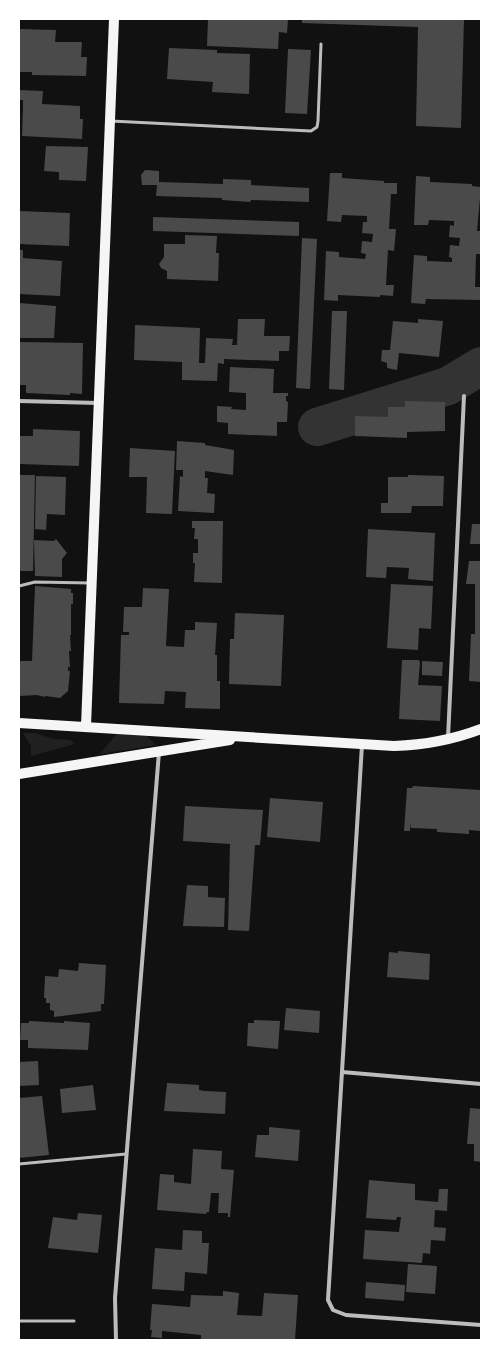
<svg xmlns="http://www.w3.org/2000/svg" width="500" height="1359" font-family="Barlow,sans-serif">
<rect width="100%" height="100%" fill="#111"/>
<path fill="#202020" d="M23,733H36L53,739L70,740L75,744L31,756V746Z
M117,733L145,734L156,745L100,754Z"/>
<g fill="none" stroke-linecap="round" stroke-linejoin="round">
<path stroke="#333" stroke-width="38" d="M317,427L448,386L481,366"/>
</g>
<path fill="#4a4a4a" d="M208,19H288L287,33L279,32L278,49L207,46Z
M302,19H464L461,128L416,126L418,27L302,23Z
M19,29L56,30L55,42H82L81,57H87L86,76L32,75V72H20Z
M169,48L217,50V53L250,54L249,94L212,92L213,82L167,79Z
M288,49L311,50L307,114L285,113Z
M19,90L43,91L42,104L80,106V119H83L82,139L22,136L23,107V100H19Z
M46,146L88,147L86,181L59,180V172L44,171Z
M145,170L159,171V182L223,184V179L251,180V185L309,188V202L251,200L250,202L222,200V198L156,196L157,185H142L141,175Z
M330,173H342V178L384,181V183H397V194H391L389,229H396L394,251L388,250L386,285H394L393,296L380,295V297L338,295V301L324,300L326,251L339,252V257L365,259L366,254L361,253L362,241L372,242L373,234L362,233L363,222H367V216L342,215L341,222L327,221Z
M416,176L430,177V182L472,184V186L481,187L477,231H481V254H476L475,287H481V300L426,299L425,304L411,303L414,255L427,256V261L452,262V258L449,257L450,245L459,246L460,238L449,237L450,225L454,226V221L429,220L428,225H414Z
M19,211L70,213L69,246L19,244Z
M153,217L299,222V236L153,231Z
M185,235L217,236L216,253H219L218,281L167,279V271L161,268L159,264L164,257V244H185Z
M302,238L317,239L310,389L296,388Z
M19,250H23V258L62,261L60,296L19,294Z
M19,303L56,306L54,338H19Z
M332,311H347L344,390L329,389Z
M238,319H265L264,336H290L289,351H279V361L224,359V364L218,363L217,381L182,380V362L134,360L135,325L200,328L199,363H205L206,338L233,339L232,345H237Z
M418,319L443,321L439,357L399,353L397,370L387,368V363L381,361L382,350H390L393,321L418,323Z
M19,342L83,343L82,394L70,393V395L26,393V385H19Z
M230,367L274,369L273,393H288V396H286V401L288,402L287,422H277V436L228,434V423L217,422V406L232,407L231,409L246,410V393L229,392Z
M405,401L445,402V431L407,432V438L355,436V416L388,417V407H405Z
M33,429L80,431L79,466L19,464V436H33Z
M177,441L205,443V445L234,450L233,475L205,471V478H208L207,493L215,494L214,513L178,511L180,476L183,477V470H176Z
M130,448L175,451L172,514L146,513L147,477H129Z
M19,475H35L33,571H19Z
M408,475L444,476L443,506H412L411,513H381V503H388V477H408Z
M36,476L66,477L65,515L47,514L46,530L35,529Z
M192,521H223L222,583L194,582L195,563H193V553H198V539H194L195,528H192Z
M472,524H481V544H470Z
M368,529L435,533L433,581L408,579L409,568L387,567L386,578L366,577Z
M56,539L67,553L62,559V577L35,576L34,540L54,541Z
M469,561H481V682L469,681L471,634H475V584H466Z
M391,584L433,586L431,629L419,628L418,650L387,648Z
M35,586L71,589V593H73V604H71V635H70L71,651H69L70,667H68V671H70L68,691L60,698L45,696V697L37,695L19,696L20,661H32Z
M143,588L169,589L166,646L184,647L185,630H195V622L217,623L215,655H217V681H220V709L185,708L186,692L165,691L164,704L119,703L121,635H129V632H123L124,607H142Z
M235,613L284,615L281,686L229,684L230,639H234Z
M402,660H419L420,663L418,685L442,686L440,721L399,719Z
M422,661L443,662L442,676L422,675Z
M413,786L481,790V831L469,830V834L437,832V829L411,828V822L410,831H404L407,788H412Z
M270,798L323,802L320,842L267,837Z
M185,806L263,810L260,845H255L249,931L228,930L230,844L183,841Z
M187,885L208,886V897L225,898L224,927L183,926Z
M398,951L430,954L429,980L387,977L389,952L398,953Z
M79,963L106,965L104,1004H101V1011L54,1017V1011L50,1010V1003H46V998H44L45,976L58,977L59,969L78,971Z
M286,1008L320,1011L319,1033L284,1030Z
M254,1020L280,1021L278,1049L247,1046L248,1023H254Z
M29,1021L64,1023V1021L90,1023L88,1050L28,1048V1040H20L21,1023H29Z
M38,1061L39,1085L19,1086V1062Z
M167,1083L199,1085V1090L204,1091L226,1092L225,1114L164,1111Z
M93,1085L96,1110L62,1113L60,1089Z
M42,1096L49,1155L19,1158V1098Z
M470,1108L481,1109V1162L474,1161V1144H467Z
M269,1127L300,1130L298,1161L255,1157L257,1135H269Z
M193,1149L222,1151L221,1169L234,1170L230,1217H228V1213H218L219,1193H211L209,1212H207L206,1214L157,1210L160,1174L174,1175V1182L191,1184Z
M369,1180L415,1184V1200L438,1202L439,1189H448L447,1211L435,1210L434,1227L446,1228L445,1241L431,1240L430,1254L423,1253L422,1263L363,1259L365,1230L399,1232L401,1217H397L396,1220L366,1218Z
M78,1213L102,1215L98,1253L48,1248L53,1217L77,1220Z
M183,1230L202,1231V1243H209L207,1274L185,1272L184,1291L152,1289L155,1248L182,1250Z
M408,1264L437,1266L435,1294L406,1292Z
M366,1282L405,1285L404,1301L365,1298Z
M223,1291L239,1293L237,1315L262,1316L264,1293L298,1295L295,1340H201V1335L162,1331V1338L151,1337L152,1330H150L152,1304L190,1307L191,1295L223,1296Z"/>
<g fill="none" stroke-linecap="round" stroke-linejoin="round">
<path stroke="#bcbcbc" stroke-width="3" d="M111,121L311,131L317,127L318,121L321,44
M19,586L35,582L90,583
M19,1164L126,1154
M19,1321H74"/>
<path stroke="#bcbcbc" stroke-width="4" d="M19,401L99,403
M448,738L464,396
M362,745L328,1300L333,1310L346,1315L481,1325
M342,1072L481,1084
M116,1340L115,1298L159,752"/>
<path stroke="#f5f5f5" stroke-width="10" d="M19,723L394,746C425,745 452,740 481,729
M86,726L114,19
M19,774L230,740"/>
</g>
<rect width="500" height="1359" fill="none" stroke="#ffffff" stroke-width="40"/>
</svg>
